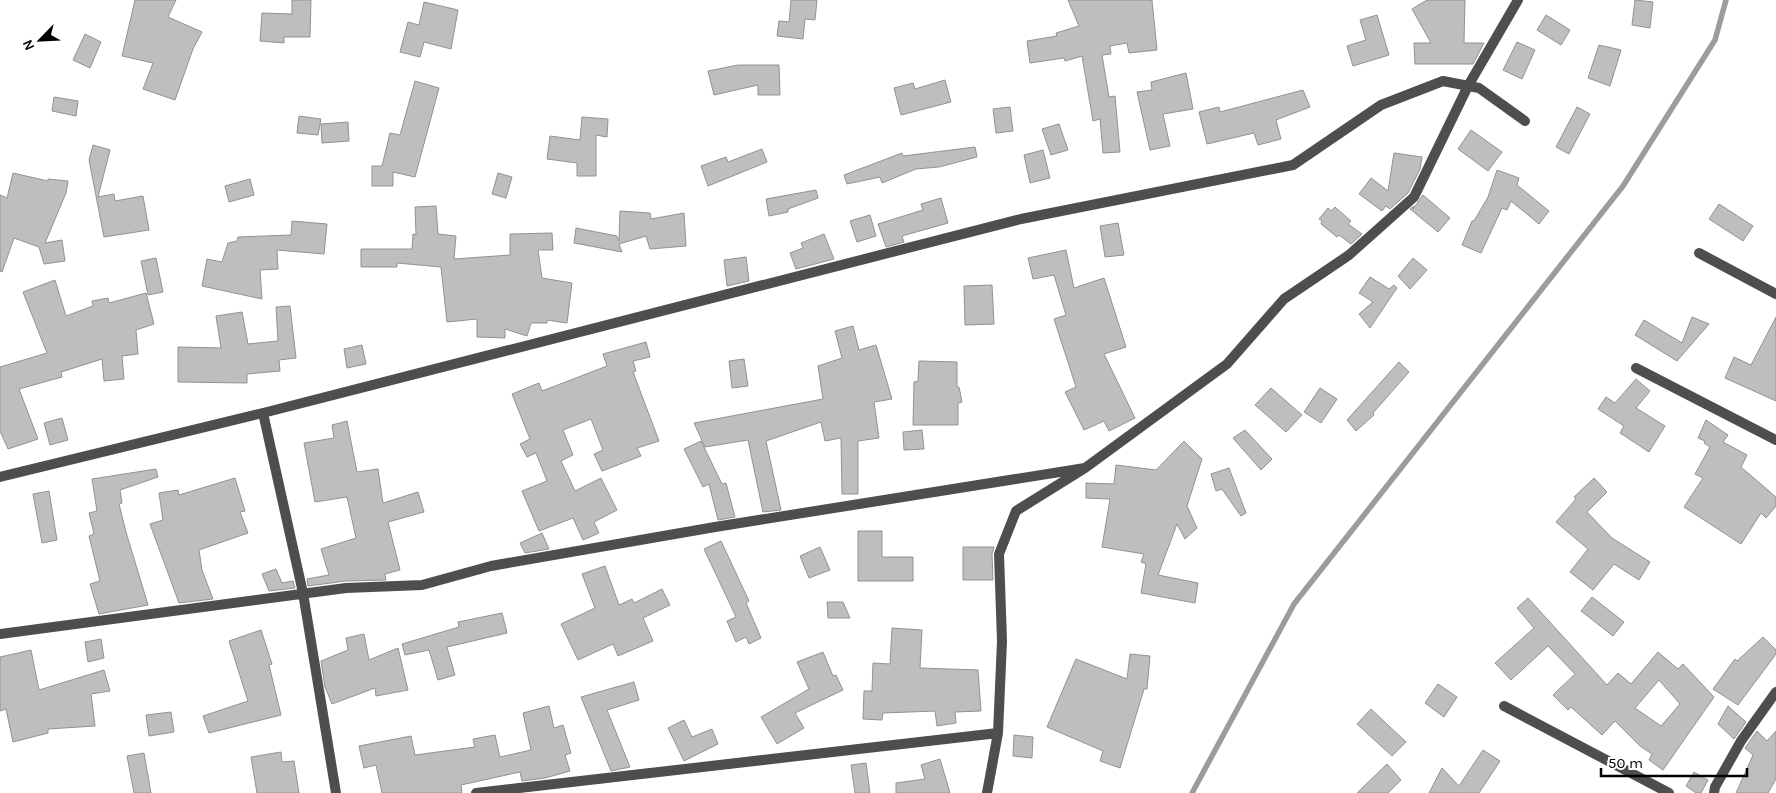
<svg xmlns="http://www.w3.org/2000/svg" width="1776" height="793" font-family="Karla,sans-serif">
<rect width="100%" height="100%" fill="#fff"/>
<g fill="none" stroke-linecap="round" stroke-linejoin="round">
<path stroke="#9c9c9c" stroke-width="5.5" d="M1192,793L1294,604L1623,186L1715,40L1726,0"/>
</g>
<path fill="#bebebe" stroke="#929292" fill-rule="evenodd" d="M135,0H176L168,17L202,32L193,49L175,100L143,89L153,63L122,56Z
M292,0H311L310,37H284V43L260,41L262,13L292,14Z
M791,0H817L815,20L805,19L803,39L777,36L779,21L789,22Z
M1068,0H1152L1157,50L1129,53L1127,43L1110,46L1111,54L1102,55L1109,97L1115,96L1120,152L1103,153L1100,119L1093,121L1082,56L1065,61L1064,58L1030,63L1027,41L1057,36L1056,33L1079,26Z
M1427,0H1465L1464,43H1484L1473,64H1415L1414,43H1431L1412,9Z
M1635,0L1653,2L1650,28L1632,25Z
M424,2L458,10L451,49L424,42L420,57L400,52L408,22L419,25Z
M1377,15L1389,55L1353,66L1347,46L1366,40L1360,20Z
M1546,15L1570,30L1561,45L1537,30Z
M85,34L101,42L90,68L73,60Z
M1517,42L1535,50L1522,79L1503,70Z
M1599,45L1621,50L1610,86L1588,78Z
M738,65H779L780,95H758V85L714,95L708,71Z
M1186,73L1193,109L1163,114L1170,146L1150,150L1137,92L1152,90L1151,82Z
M945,80L951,102L901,115L894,88L913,83L915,89Z
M415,81L439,88L415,177L393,172V186H372V166H382L390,133L400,135Z
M1303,90L1310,107L1276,120L1281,139L1258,145L1254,133L1207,144L1199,112L1219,107L1220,112Z
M54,97L78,101L76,116L52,111Z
M1010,107L1013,131L996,133L993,109Z
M1577,107L1590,114L1569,154L1556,147Z
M299,116L321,119L318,135L297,133Z
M582,117L608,119L607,137L596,135V176H577V163L547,159L550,136L580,140Z
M348,122L349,141L322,143L321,124Z
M1059,124L1068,150L1051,155L1042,129Z
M1471,130L1502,152L1488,171L1458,149Z
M93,145L110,150L98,197L114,194L115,201L143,196L149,230L104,237L89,160Z
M975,147L977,157L939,167L916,169L882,183L880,177L847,184L844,175L902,153L903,156Z
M762,149L767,162L708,186L701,166L726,157L728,162Z
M1043,150L1050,178L1030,183L1024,155Z
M1394,153L1422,157L1420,169L1408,193L1390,209L1386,206L1382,211L1359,194L1371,178L1388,191Z
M1497,170L1519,178L1517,185L1549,211L1539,224L1511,201L1507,210L1502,208L1481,253L1462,245L1472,221H1474L1488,197Z
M13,173L48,181V179L68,181L66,193L45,243L62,240L65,261L44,264L39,247L14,238L2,272L0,271V195L7,198Z
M498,173L512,177L506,198L492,194Z
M250,179L254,195L229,202L225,186Z
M816,190L818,198L788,209V212L769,216L766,199Z
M1423,195L1450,218L1438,232L1410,209L1414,206L1413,209Z
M941,198L948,223L902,236L904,242L886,247L878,224L923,210L921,204Z
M1719,204L1753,226L1743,241L1709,219Z
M436,206L438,234L456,236L454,259L510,255V234L552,233L553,250H538L542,278L572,283L567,323L547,320V323H531L527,336L505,329V338L477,337V319L447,322L441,267L397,263V267H361V249H412L413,234L416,235L415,207Z
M1335,207L1351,221L1348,224L1362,234L1351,244L1339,235L1337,237L1321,224L1322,221L1319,219L1328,208L1331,211Z
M620,211L650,213L651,219L684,213L686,246L650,249L646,236L619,244L622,252L574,243L576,228L617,236L619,241Z
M870,215L876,236L857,242L850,221Z
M292,221L327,224L324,254L277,250L278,269L260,270L262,299L202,286L207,259L222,262L228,243L237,241L238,237L291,235Z
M1118,223L1124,255L1105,257L1100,226Z
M824,234L834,259L796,269L790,253L803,248L801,243Z
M1066,250L1074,288L1104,278L1126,347L1104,354L1135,418L1109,431L1104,421L1084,430L1065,392L1076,387L1054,319L1066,315L1054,275L1033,279L1028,258Z
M746,257L749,281L727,286L724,260Z
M156,258L163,292L148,295L141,261Z
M1413,258L1427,270L1410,289L1398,276Z
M1370,277L1389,289L1394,285L1397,288L1370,328L1359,314L1373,302L1359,293Z
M55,280L66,316L93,306L92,301L108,298L109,303L146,293L154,324L136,330L138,354L122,356L124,379L104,381L102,359L61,372L62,377L19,389L38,439L8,449L0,431V367L47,353L23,292Z
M992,285L994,324L965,325L964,286Z
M290,306L296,358L279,360L280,371L247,374V383L178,382V347L221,348L216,316L242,312L248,344L278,341L276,307Z
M1692,317L1709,324L1677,361L1635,335L1644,320L1682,343Z
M1776,317V401L1725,378L1734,357L1751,365Z
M853,326L859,350L876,345L892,399L874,402L879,438L858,441V494H842L841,438L825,441L821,422L766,441L781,510L763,512L748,440L705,447L694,423L823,399L818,366L842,358L835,331Z
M646,342L650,357L633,361L636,371L633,372L659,441L637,448L641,456L602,471L594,454L603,450L591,419L563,430L573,455L561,461L575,491L601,478L617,510L594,522L599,533L583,540L573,518L539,531L522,491L547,481L536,453L527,457L520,444L530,439L512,394L539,383L542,391L607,366L603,354Z
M362,345L366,364L347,368L344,349Z
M744,359L748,386L732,388L729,361Z
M919,361L957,362V387H959L962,402L958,403V425H913L914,382L918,381Z
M1399,362L1409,372L1373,413L1374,415L1356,431L1347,420Z
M1636,379L1650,391L1636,408L1665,426L1649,452L1620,433L1624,426L1598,409L1606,397L1615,403Z
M1271,388L1302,415L1286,432L1255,405Z
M1320,388L1337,399L1321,423L1304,412Z
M62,418L68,440L50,445L44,423Z
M1706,420L1728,435L1723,442L1747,455L1741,467L1776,497V506L1766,518L1761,513L1741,544L1684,507L1703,478L1695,474L1710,447L1704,443L1705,441L1698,438Z
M347,421L357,472L378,469L383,503L418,492L424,512L388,522L400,570L385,574L386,580L346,581L308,586L307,579L329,575L321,549L356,538L347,497L315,502L304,443L334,438L332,425Z
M922,430L924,449L904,450L903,432Z
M1245,430L1272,459L1261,470L1233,438Z
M701,441L722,484L726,483L735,517L718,520L709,484L703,487L684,449Z
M1184,441L1202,459L1187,506L1197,528L1185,539L1177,524L1158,575L1198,583L1195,603L1141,593L1146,564L1141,562L1144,554L1102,547L1110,499L1086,498V483L1114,484L1116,465L1156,470Z
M1229,468L1246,513L1241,516L1222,489L1216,491L1211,474Z
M156,469L158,477L120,490L122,503L119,504L126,532L148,605L99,614L90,584L100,581L89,536L94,534L89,513L97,511L92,479Z
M235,478L245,511L240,512L248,533L199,550L202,570L213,599L179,603L150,524L163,520L159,493L178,490L179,495Z
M1594,478L1607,492L1587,512L1612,538L1650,562L1639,580L1614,564L1593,590L1570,572L1588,549L1556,522L1576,499L1574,497Z
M49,491L57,540L42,543L33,494Z
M858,531H882V557H913V581H858Z
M542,533L549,549L525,553L520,543Z
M721,541L749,601L746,603L761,638L749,644L746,637L736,642L727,621L736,617L704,549Z
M820,547L830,570L809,578L800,556Z
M963,547H994L992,554L993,580H963Z
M605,566L619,605L632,599L634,603L662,589L670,605L643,618L653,641L618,656L613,644L578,660L561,624L595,608L582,574Z
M276,569L282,583L293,581L295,588L269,591L262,574Z
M1592,597L1624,622L1613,636L1581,611Z
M1528,598L1607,685L1618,673L1631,684L1658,652L1678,669L1683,664L1714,697L1663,770L1649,760L1652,754L1640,746L1615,721L1602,735L1571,707L1568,710L1553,695L1575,674L1548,646L1511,680L1495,663L1534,628L1517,608ZM1659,680L1680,704L1661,726L1635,708Z
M827,602H843L850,618H828Z
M502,613L507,633L447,647L455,675L438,680L429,650L405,655L402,644L459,627L458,622Z
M892,628L922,630L920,668L978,670L981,711L955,712L956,723L937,726L935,711L883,713L882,720L863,719L864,691H872L873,663L890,664Z
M261,630L272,664L269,665L281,715L209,733L203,716L248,701L229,641Z
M364,634L369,660L398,648L408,690L376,696L375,688L332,704L325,687L321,661L348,650L346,638Z
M1763,637L1776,650V654L1738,705L1713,689L1735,659L1737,661Z
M101,639L104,658L88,662L85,642Z
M31,650L39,690L104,670L110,691L91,694L95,726L48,729V733L13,742L6,709L0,711V657Z
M823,652L833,676L836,675L843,690L795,713L804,728L777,744L761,717L809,689L797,662Z
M1130,654L1150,656L1147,689H1144L1120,768L1100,761L1103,751L1047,727L1076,659L1127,679Z
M634,682L639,700L607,710L630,767L611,771L581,697Z
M1438,684L1457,697L1444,717L1425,703Z
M549,706L554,728L563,725L571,753L565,755L570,771L545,778L522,781L520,772L461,785L462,793H382L376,765L364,768L359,746L411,736L415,755L475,747L473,739L495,735L500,757L531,750L523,713Z
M1728,706L1746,722L1734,739L1718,724Z
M1371,709L1406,742L1392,756L1357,724Z
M171,712L174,732L149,736L146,715Z
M684,720L692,737L712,729L718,744L684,761L668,728Z
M1757,731L1767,741L1776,731V779L1768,793H1736L1753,755L1745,748Z
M1014,735L1033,737L1032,758L1013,756Z
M1483,750L1500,761L1479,793H1429L1442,768L1459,786Z
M281,752L282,762L294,761L299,793H257L251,757Z
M144,753L151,793H134L127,756Z
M940,759L950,793H896V783L925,779L921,765Z
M866,763L870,793H855L851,765Z
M1387,764L1401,780L1388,793H1357Z
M1694,772L1708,780L1701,793H1696L1686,786Z"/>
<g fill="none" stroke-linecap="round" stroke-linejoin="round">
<path stroke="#4e4e4e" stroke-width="10" d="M1699,253L1776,294
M1636,368L1776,440
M263,413L303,593L336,793
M0,477L263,413L1021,219L1293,165L1381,105L1443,81L1479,88L1525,121
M0,634L346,588L422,585L491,566L715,527L1085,468
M1504,706L1669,793
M476,793L998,733
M987,793L998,733L1002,641L999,554L1016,511L1085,468L1227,364L1284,299L1349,255L1414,197L1468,86L1518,0
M1714,793L1715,787L1741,741L1776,692"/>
</g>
<g transform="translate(40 40) rotate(246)" stroke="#ffffff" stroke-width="4" paint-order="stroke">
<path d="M0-4L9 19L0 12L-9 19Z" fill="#000000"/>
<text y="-8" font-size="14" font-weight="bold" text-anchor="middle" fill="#000000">N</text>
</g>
<path d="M1601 768v8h146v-8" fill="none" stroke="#000000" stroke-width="2.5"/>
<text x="1608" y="768" font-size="15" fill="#000000" stroke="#ffffff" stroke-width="4" paint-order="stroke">50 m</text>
</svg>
